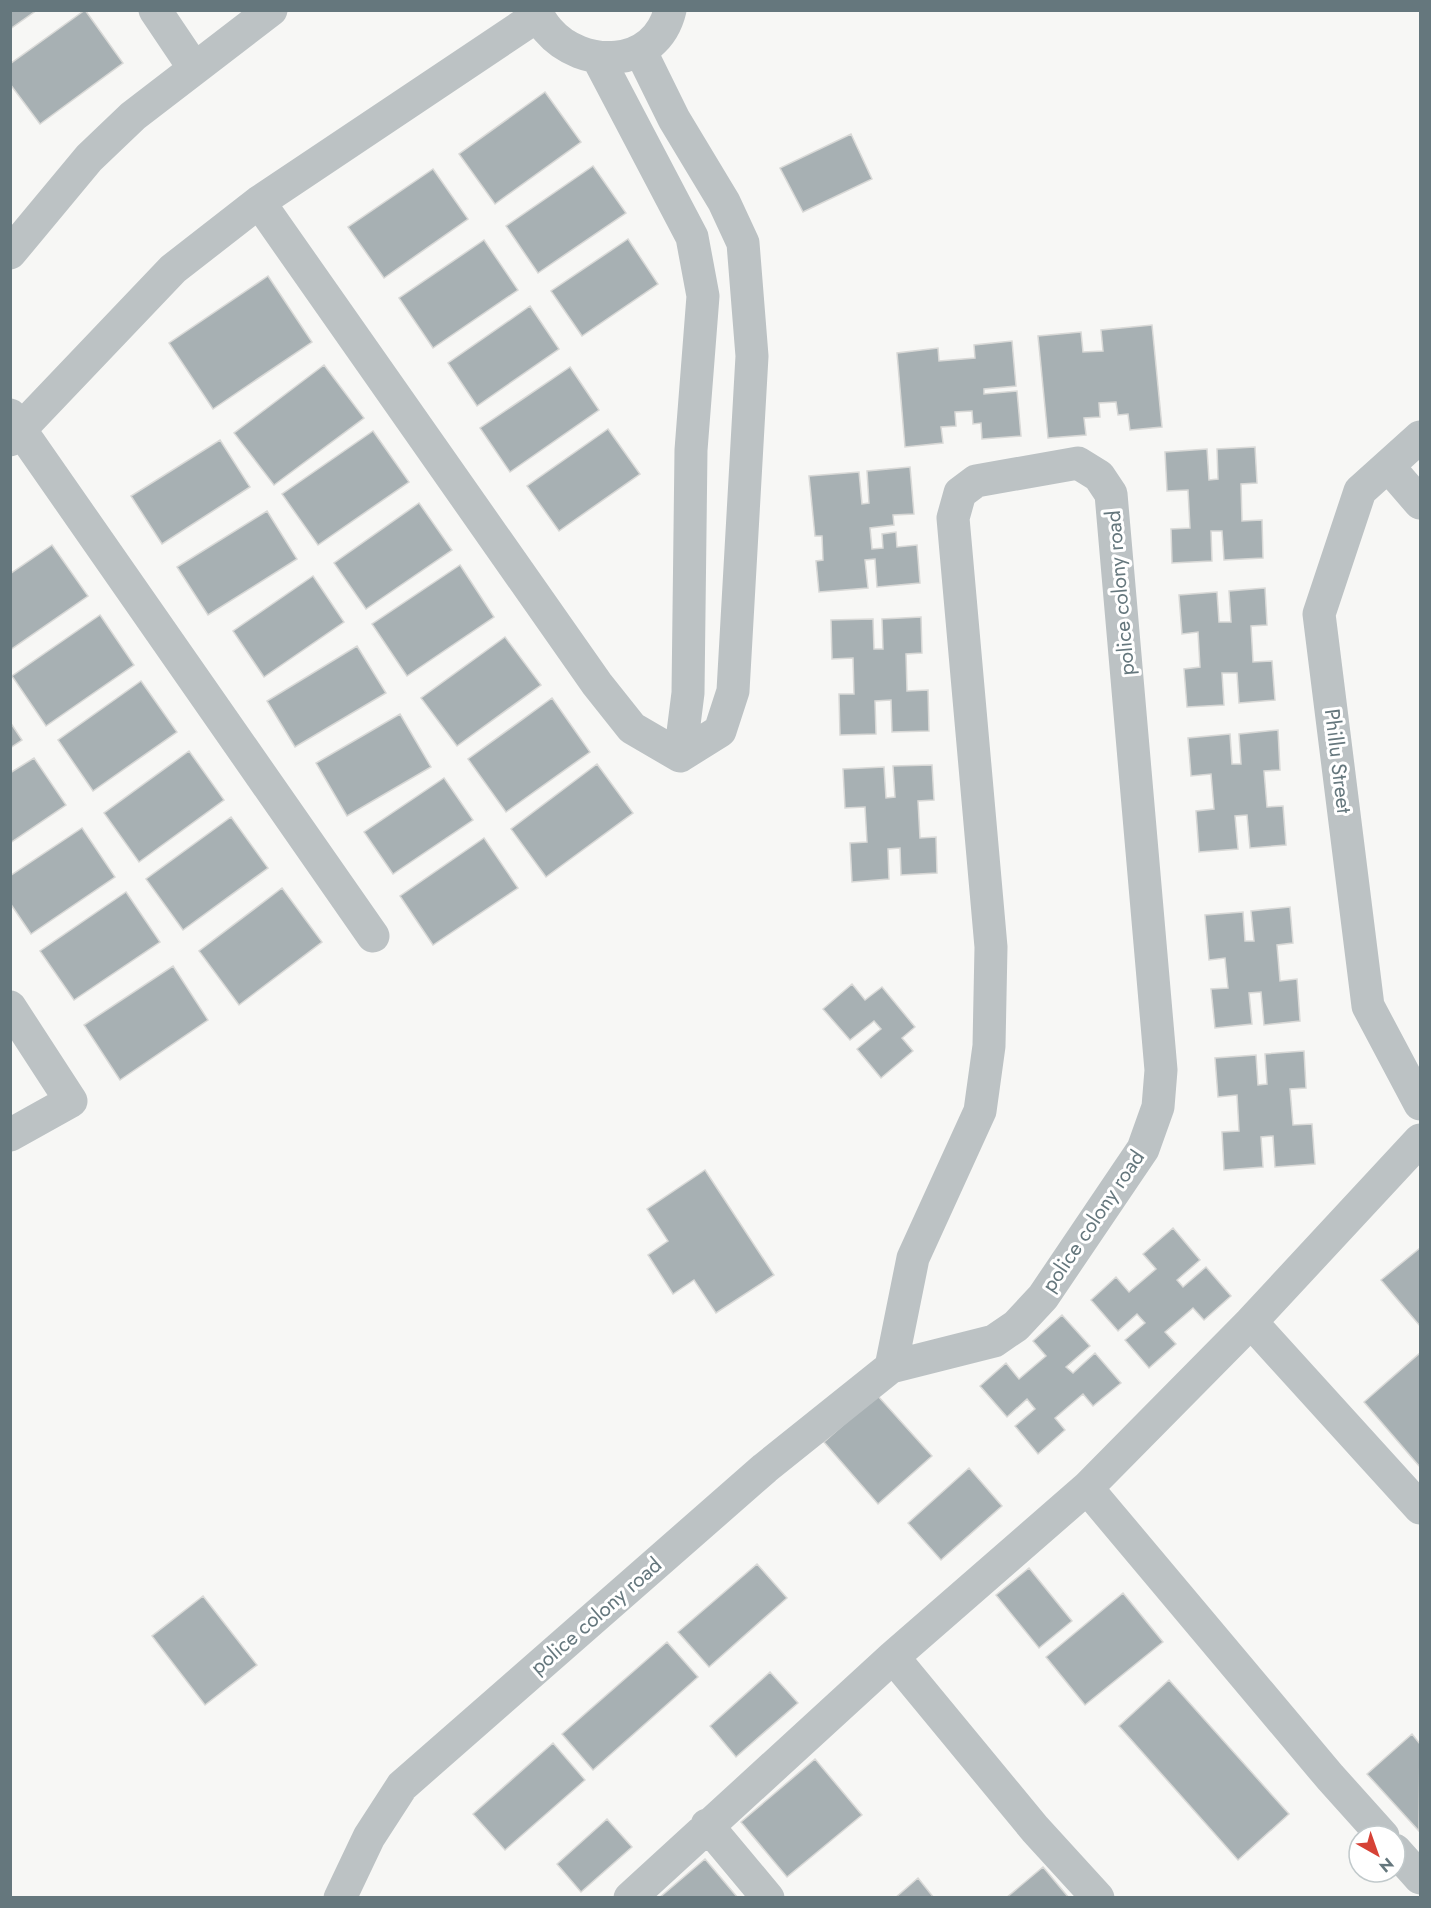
<svg xmlns="http://www.w3.org/2000/svg" width="1431" height="1908" font-family="Jost,sans-serif">
<rect width="100%" height="100%" fill="#f7f7f5"/>
<path fill="#a7b0b3" stroke="#d9d9d7" stroke-width="1.5" d="M10,10H37L10,29Z
M85,10L123,63L40,124L10,84V64Z
M545,92L581,142L495,204L459,154Z
M851,134L872,179L803,212L780,168Z
M593,166L626,213L538,273L506,226Z
M433,169L468,219L384,278L348,227Z
M628,239L658,284L582,336L551,291Z
M484,240L518,290L433,348L399,298Z
M268,276L312,342L213,409L169,343Z
M530,306L559,349L477,406L448,363Z
M1152,325L1162,427L1130,430L1128,414L1118,415L1116,402L1099,403L1100,417L1084,418L1086,435L1048,438L1038,336L1081,332L1083,352L1103,351L1101,330Z
M1012,341L1016,386L984,389V394L1017,391L1021,436L982,439L981,423L973,424L972,411L955,412L956,426L941,427L943,443L905,447L897,353L938,348L939,361L975,358L974,345Z
M324,365L364,418L274,485L234,433Z
M570,367L599,410L510,472L480,428Z
M608,429L640,474L559,531L527,486Z
M373,431L409,482L318,545L282,494Z
M220,440L250,487L162,544L131,496Z
M1255,447L1257,483L1241,484L1242,521L1262,520L1263,558L1224,560L1222,531H1211L1212,561L1172,563L1171,529L1190,528L1188,490L1167,491L1165,452L1207,449L1209,480L1218,479L1217,449Z
M910,467L914,514L893,515L894,525L870,528L872,549L883,548L882,534L896,532L897,547L917,545L920,583L877,587L875,559L865,560L868,588L819,592L816,561L823,560L822,536H815L809,476L859,472L862,504L869,503L867,471Z
M419,503L452,550L366,609L334,563Z
M267,511L297,559L208,615L177,567Z
M52,545L88,596L10,650V574Z
M460,565L494,617L407,676L372,624Z
M313,576L344,622L264,677L233,631Z
M1265,588L1267,625L1251,626L1253,662L1272,661L1275,700L1239,703L1237,673H1222L1224,705L1187,707L1184,669L1200,667L1198,632L1182,634L1179,595L1217,592L1219,622H1231L1229,591Z
M100,615L134,665L46,726L12,676Z
M921,617L922,653L906,654L907,691L928,690L929,731L892,732L891,700L875,701L876,734L840,735L839,694H854L853,658L832,659L831,620L873,619L874,649H883L882,619Z
M505,637L541,685L457,746L421,698Z
M357,646L386,693L295,747L267,701Z
M141,681L177,732L93,791L58,740Z
M552,698L590,752L506,812L468,759Z
M400,714L431,767L347,816L316,763Z
M10,722L22,740L10,748Z
M1278,730L1280,770L1264,771L1267,807L1283,806L1286,845L1250,848L1247,815L1235,816L1238,849L1199,852L1196,811L1214,809L1211,774L1191,776L1188,738L1230,734L1232,764H1241L1239,734Z
M189,751L224,800L139,862L104,813Z
M34,758L66,805L10,843V773Z
M597,764L633,813L546,877L511,829Z
M932,765L934,800L918,801L920,838L936,837L937,873L901,875L900,848L888,849L889,879L852,882L850,843L867,842L865,807L845,808L843,769L884,767L886,798L895,797L893,766Z
M444,778L473,820L393,874L364,832Z
M231,817L268,868L183,930L146,879Z
M82,828L115,877L31,934L10,903V876Z
M484,838L518,888L433,945L400,896Z
M282,888L322,942L239,1005L199,951Z
M126,892L160,942L74,1000L40,951Z
M1290,907L1293,943L1277,945L1280,981L1297,979L1300,1021L1264,1025L1261,992L1249,993L1252,1024L1215,1028L1211,989L1228,988L1225,958L1209,960L1205,915L1243,912L1245,941H1254L1251,911Z
M173,966L208,1020L120,1080L84,1025Z
M852,984L865,1000L882,987L915,1027L902,1038L913,1051L881,1078L857,1049L881,1029L874,1021L850,1040L823,1009Z
M1304,1051L1306,1088L1290,1089L1293,1125L1312,1124L1315,1164L1275,1167L1273,1136L1261,1137L1263,1167L1224,1170L1222,1132L1239,1131L1237,1095L1218,1097L1215,1058L1256,1055L1258,1085L1267,1084L1265,1054Z
M705,1170L774,1275L716,1313L694,1280L673,1294L648,1255L668,1241L647,1209Z
M1173,1228L1200,1260L1177,1280L1183,1287L1206,1267L1231,1296L1204,1320L1193,1308L1165,1332L1176,1344L1149,1368L1125,1340L1145,1323L1137,1314L1118,1331L1091,1300L1116,1277L1129,1292L1156,1269L1143,1254Z
M1420,1248V1326L1381,1280Z
M1062,1315L1090,1346L1066,1367L1073,1373L1095,1353L1121,1383L1093,1406L1083,1394L1055,1418L1065,1430L1038,1454L1015,1426L1035,1409L1027,1399L1007,1417L980,1386L1006,1363L1019,1379L1046,1356L1033,1341Z
M1420,1353V1467L1364,1402Z
M877,1395L932,1456L878,1504L824,1442Z
M969,1468L1002,1506L941,1560L908,1523Z
M757,1564L787,1598L709,1667L678,1632Z
M1029,1568L1072,1621L1039,1648L996,1595Z
M1123,1593L1163,1642L1085,1705L1046,1657Z
M203,1596L257,1665L205,1705L152,1636Z
M667,1642L698,1677L593,1770L562,1734Z
M770,1672L798,1703L736,1757L710,1726Z
M1169,1680L1289,1814L1238,1860L1119,1726Z
M1412,1734L1420,1744L1419,1831L1367,1774Z
M553,1743L585,1780L505,1850L473,1814Z
M815,1759L862,1815L787,1877L741,1822Z
M607,1819L632,1847L581,1892L557,1864Z
M705,1859L738,1898H659Z
M1043,1867L1069,1898H1006Z
M918,1878L934,1898H895Z"/>
<g fill="none" stroke-linecap="round" stroke-linejoin="round">
<path stroke="#bcc2c4" stroke-width="33" d="M155,10L194,68
M537,10C538,18 543,24 548,30C582,70 656,69 670,10
M641,52L674,119L724,202L743,243L752,356L733,691L720,731L680,756
M598,58L692,237L703,296L691,450L688,693L680,756
M259,202L597,684L632,728L680,756
M10,253L89,158L133,116L271,10
M10,415L373,936
M1420,437L1360,491L1319,614L1368,1006L1420,1104
M10,440L173,269L259,202L537,16
M1388,466L1420,503
M10,1007L71,1101L10,1135
M1420,1140L1251,1322L1420,1508
M1087,1488L1330,1777L1383,1836
M893,1657L1035,1829L1098,1898
M707,1825L768,1898
M1395,1850L1420,1878
M340,1898L369,1837L402,1786L765,1468L891,1367L994,1341L1016,1326L1043,1297L1143,1149L1158,1107L1161,1070L1111,494L1099,476L1078,463L976,481L960,493L953,518L991,947L989,1046L980,1111L913,1258L891,1367
M630,1898L893,1657L1087,1488L1251,1322"/>
</g>
<g text-anchor="middle" dominant-baseline="central" stroke-width="6" stroke-linejoin="round" paint-order="stroke">
<g font-size="21" fill="#65777d" stroke="#fff">
<text transform="translate(1120 593) rotate(-95)">police colony road</text>
<text transform="translate(1338 761) rotate(83)">Phillu Street</text>
<text transform="translate(1093 1221) rotate(-56)">police colony road</text>
<text transform="translate(596 1616) rotate(-41)">police colony road</text>
</g>
</g>
<rect width="1431" height="1908" fill="none" stroke="#65777d" stroke-width="24"/>
<g transform="translate(1377 1854) rotate(140)"><circle r="28" fill="#ffffff" stroke="#c1c9cb" stroke-width="1.5"/>
<path d="M0-4.5L10 22L0 15L-10 22Z" fill="#d64236"/>
<text y="-9" font-size="16" font-weight="bold" text-anchor="middle" fill="#65777d">N</text>
</g>
</svg>
